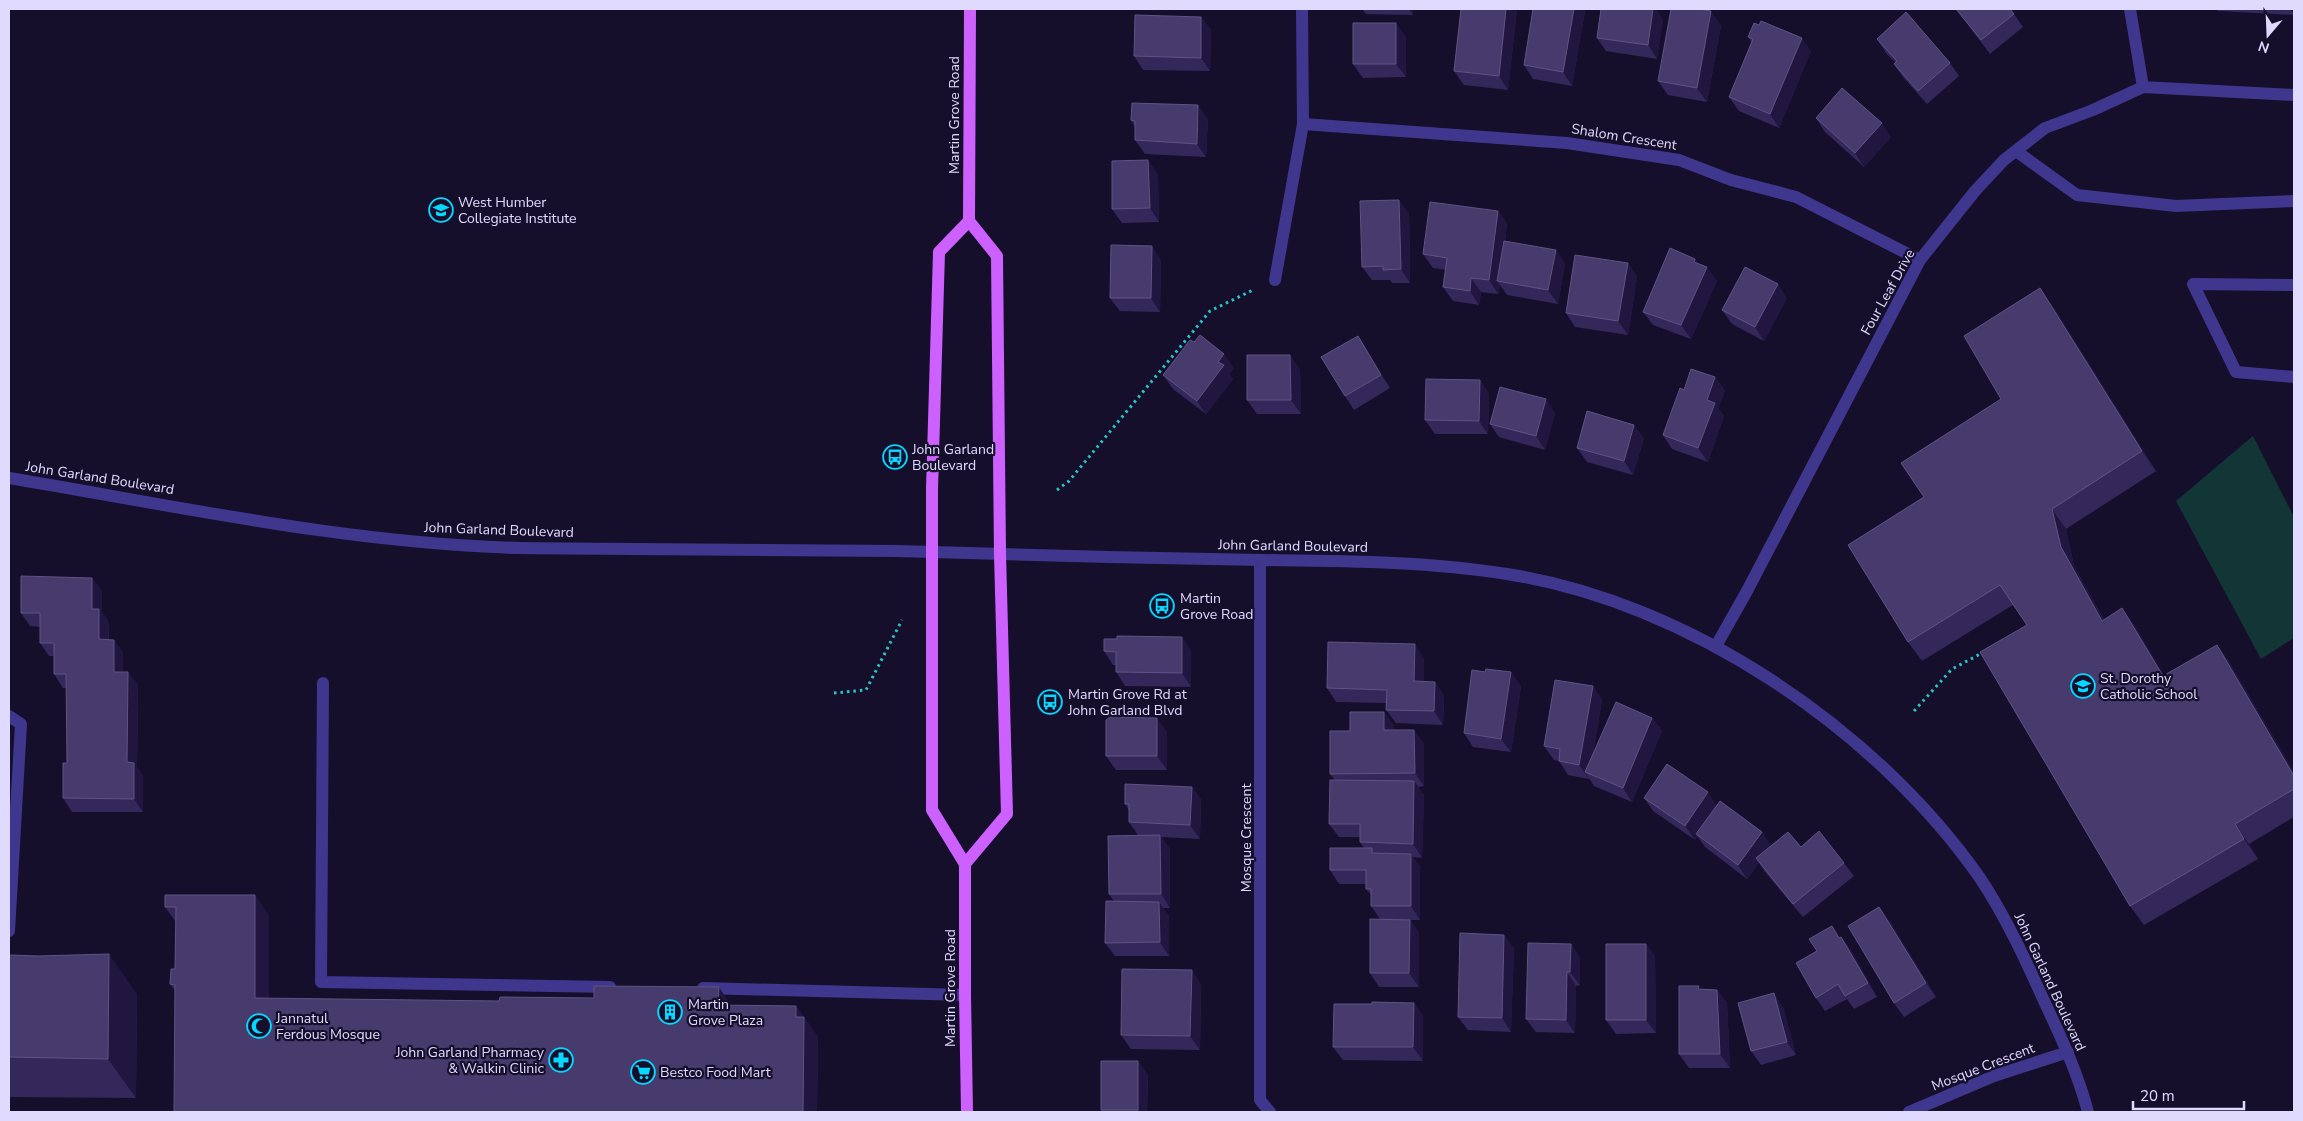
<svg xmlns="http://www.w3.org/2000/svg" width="2303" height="1121" font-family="'Nunito Sans',sans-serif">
<rect width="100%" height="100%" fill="#160f2c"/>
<path fill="#123536" d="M2253,436L2294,517V638L2261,659L2176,501Z"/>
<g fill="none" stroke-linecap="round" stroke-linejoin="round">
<path stroke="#28c5c4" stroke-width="3" stroke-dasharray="2.5 4" stroke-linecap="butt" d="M1057,490L1069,481L1210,311L1253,290
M834,693L866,690L902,620
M1914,711L1952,669L1984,652"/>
<path stroke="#3f378e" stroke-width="12" d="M2130,9L2143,87
M1303,124L1567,143L1679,160L1731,180L1796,197L1920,260
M2016,151L2077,195L2176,206L2294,201
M1275,280L1303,124L1302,9
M2294,285L2193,284L2236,372L2294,377
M9,478C177,506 350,544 521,548C646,550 771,549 897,551C967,553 1038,555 1108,557C1159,558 1210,559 1261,560C1343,561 1426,561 1507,574C1688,602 1876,729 1980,878C2006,917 2026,961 2045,1003C2062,1039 2078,1074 2088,1112
M1260,560V1100L1270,1112
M1716,646L1747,591L1920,260L1975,191L2004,160L2045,128L2093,110L2143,87L2294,95
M323,683L321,982L610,987
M9,716L21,724L9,931
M703,988L965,995
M1909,1112L1994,1076L2068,1052"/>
<path stroke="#cd61ff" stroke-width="12" d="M965,864L1007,814L1000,554L997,256L969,221L970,9
M967,1112L965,995V864L932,810V489L939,252L969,221"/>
</g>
<path fill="#34275a" d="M1362,9H1413V15L1366,14Z
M1461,9H1517L1508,90L1464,85L1454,71Z
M1956,9L2014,14L2023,27L1990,54Z
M2216,9H2294V15L2218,11Z
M1585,11L1572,86L1533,79L1524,65Z
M1201,17L1211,30L1210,71L1143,70L1134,56Z
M1663,19L1657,59L1606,51L1597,38Z
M1721,25L1707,102L1668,95L1658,81Z
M1406,37V77L1363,78L1353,64Z
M1748,37L1811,51L1779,128L1739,111L1729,97L1752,43Z
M1877,39L1950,63L1959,76L1927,104L1903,77L1894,64L1895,62L1886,53Z
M1816,118L1891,137L1864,167L1825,132Z
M1208,119L1206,157L1145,154L1135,140V127L1131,120Z
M1158,174L1159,222L1122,223L1112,209Z
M1498,211L1507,224L1505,241L1565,263L1558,304L1507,295L1500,285L1498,294L1481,292L1479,305L1453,301L1443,287L1446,270L1433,268L1423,254Z
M1409,213L1410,283H1392L1390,280H1372L1362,267Z
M1161,260L1160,312L1120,311L1110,298Z
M1628,263L1637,277L1628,335L1575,327L1566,313Z
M1699,264L1717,281L1691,339L1653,325L1643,312Z
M1787,298L1764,341L1732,324L1722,310Z
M2054,308L2156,471L2066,529L2074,566L2104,620L2122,608L2136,628L2164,676L2217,645L2231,665L2294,772V817L2249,844L2258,859L2144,925L2130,906L2027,625L2013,605L1922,661L1908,642L2001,399Z
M1358,336L1367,350L1390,388L1354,410L1345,396Z
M1234,368L1229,374L1233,379L1206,414L1173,389L1163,375Z
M1300,369L1301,414H1257L1247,400Z
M1715,377L1725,391L1718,408L1724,416L1708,462L1672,449L1663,435L1684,390Z
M1480,380L1489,394L1488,434H1435L1425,420Z
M1555,413L1545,450L1499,437L1490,424Z
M1644,438L1633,475L1587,462L1577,448Z
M92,578L102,591V612L109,622V640H114L123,653V672H128L138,685L137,767L143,776V812H72L63,798L67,763V688H63L54,674V656H49L40,643V627L30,626L21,613Z
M1191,650V687L1125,686L1116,672V665H1113L1104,651Z
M1424,658V682H1435L1444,696L1443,725L1396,723L1386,710V703L1336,702L1327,688Z
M1521,686L1511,752L1473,747L1464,733Z
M1593,686L1602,700L1593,753L1652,718L1662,731L1632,802L1594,786L1589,778V779L1568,775L1559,761L1554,760L1544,746Z
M1384,712L1394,726V730H1414L1424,744V786L1418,787L1424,795L1422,858L1413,857L1420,867V920H1410L1419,933V987H1379L1370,973L1380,919L1371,906V895L1366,889V884H1339L1330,870L1364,848L1360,842V837H1339L1329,824L1335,780L1330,774L1350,731Z
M1167,732V770H1116L1106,756Z
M1192,787L1201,800L1200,839L1161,837L1170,849V908H1163L1169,916V956H1115L1105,943L1114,901L1109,894L1138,835L1129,822V810L1125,804Z
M1644,798L1717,805L1762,832L1771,846L1801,847L1844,863L1854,876L1803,917L1765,872L1759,863L1747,879L1705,847L1697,836L1695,840L1653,811Z
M165,895L269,915V998L796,1006L818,1037L817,1112L175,991L170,984L175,969L176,922L165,907Z
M1889,920L1936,997L1904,1017L1894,1003Z
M1840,937H1841L1851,950L1877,997L1854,1009L1847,999L1825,1011L1816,998Z
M1571,944L1580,958V985L1576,986L1575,1033L1536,1032L1526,1019Z
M1646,944L1655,957L1656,1033L1616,1034L1606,1020Z
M1514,948L1511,1032L1468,1030L1458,1017Z
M9,955L137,994L136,1098L9,1097Z
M1201,984L1200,1050L1131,1049L1121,1035Z
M1701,989L1717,990L1727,1003L1730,1068H1689L1679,1054Z
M1414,1003L1423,1016V1061L1343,1060L1333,1047L1372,1004Z
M1783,1007L1796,1055L1761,1065L1751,1051Z
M1138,1061L1148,1075L1147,1112H1102L1101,1110Z"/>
<path fill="#201640" d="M1409,9H1413V15Z
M1506,9H1517L1508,90L1499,76Z
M1574,9H1584L1585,11L1572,86L1563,72Z
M1653,9H1656L1663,19L1657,59L1648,45Z
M2290,9H2294V14Z
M1711,11L1721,25L1707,102L1697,88Z
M1201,17L1211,30L1210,71L1201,58Z
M1396,23L1406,37V77L1396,64Z
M1802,38L1811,51L1779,128L1770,114Z
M1198,105L1208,119L1206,157L1197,144Z
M1882,123L1891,137L1864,167L1855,153Z
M1148,160L1158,174L1159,222L1150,208Z
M1399,200L1409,213L1410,283L1401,269Z
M1498,211L1507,224L1500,282L1497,281L1500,285L1498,294L1489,280Z
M1152,246L1161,260L1160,312L1151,298Z
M1556,250L1565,263L1558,304L1548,290Z
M1695,259L1705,272L1707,267L1717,281L1691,339L1681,325L1694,262Z
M1628,263L1637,277L1628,335L1618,321Z
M1471,278L1481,292L1479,305L1470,291Z
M1778,284L1787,298L1764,341L1755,327Z
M2040,288L2054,308L2156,471L2142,451Z
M1358,336L1367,350L1390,388L1381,375Z
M1224,354L1234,368L1229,374L1233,379L1206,414L1197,401L1218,362Z
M1290,355L1300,369L1301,414L1291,400Z
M1715,377L1725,391L1718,408L1724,416L1708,462L1698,448L1707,400Z
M1480,380L1489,394L1488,434L1479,421Z
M1546,399L1555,413L1545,450L1536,436Z
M1634,425L1644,438L1633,475L1624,461Z
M2052,509L2066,529L2074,566L2115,641L2102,621L2061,547Z
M92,578L102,591V612L109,622L108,653L99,639L92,609Z
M2122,608L2136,628L2177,696L2163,676Z
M1182,637L1191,650V687L1182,673Z
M114,640L123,653V685L114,672Z
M1415,644L1424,658V695L1414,681Z
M2217,645L2231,665L2294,772V776Z
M128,672L138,685L137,767L143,776V812L134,799L127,762Z
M1511,672L1521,686L1511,752L1501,739Z
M1435,682L1444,696L1443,725L1434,711Z
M1593,686L1602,700L1589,774L1585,772L1589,779L1579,765Z
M1384,712L1394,726V744L1384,730Z
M1157,718L1167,732V770L1157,756Z
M1652,718L1662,731L1632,802L1623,788Z
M1414,730L1424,744V786L1415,773Z
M1414,781L1424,795L1422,858L1413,844Z
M1192,787L1201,800L1200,839L1190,825Z
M1708,792L1717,806L1696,834L1697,836L1695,840L1685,826Z
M2235,824L2249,844L2258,859L2244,839Z
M1762,832L1771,846L1756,858L1759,863L1747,879L1738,865Z
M1160,835L1170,849V908L1161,894Z
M1411,854L1420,867V920L1411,906Z
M255,895L269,915V1018L255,998Z
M1159,902L1169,916V956L1160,942Z
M1879,907L1889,920L1936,997L1926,983Z
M1410,920L1419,933V987L1409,973Z
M1504,935L1514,948L1511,1032L1502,1018Z
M1841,937L1851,950L1877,997L1868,983Z
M1571,944L1580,958V985L1570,972Z
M1646,944L1655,957L1656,1033L1646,1020Z
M109,954L137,994L136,1098L108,1059Z
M1192,970L1201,984L1200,1050L1190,1036Z
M1567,972L1576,986L1575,1033L1566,1020Z
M719,987L732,1007L718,1005Z
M1717,990L1727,1003L1730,1068L1720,1054Z
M1774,993L1783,1007L1796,1055L1787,1042Z
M1414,1003L1423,1016V1061L1413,1047Z
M796,1006L818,1037L817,1112H803L796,1017Z
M1138,1061L1148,1075L1147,1112H1139L1138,1110Z"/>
<path fill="#463b6c" stroke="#5e5483" d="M1461,9H1506L1499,76L1454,71Z
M1533,9H1574L1563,72L1524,65Z
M1601,9H1653L1648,45L1597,38Z
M1671,9H1698L1711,11L1697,88L1658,81Z
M1956,9H2010L2014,14L1981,40Z
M1906,12L1950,63L1918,91L1894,64L1897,61L1877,39Z
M1135,15L1201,17V58L1134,56Z
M1761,21L1802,38L1770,114L1729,97L1753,39L1748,37L1754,23L1759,25Z
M1353,23H1396V64H1353Z
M1842,88L1882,123L1855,153L1816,118Z
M1132,103L1198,105L1197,144L1135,140V121L1131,120Z
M1148,160L1150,208L1112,209V161Z
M1399,200L1401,269L1383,270V266L1362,267L1360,201Z
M1430,202L1498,211L1489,280L1471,278L1470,291L1443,287L1447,258L1423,254Z
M1504,241L1556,250L1548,290L1497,281Z
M1111,245L1152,246L1151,298H1110Z
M1670,248L1695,259L1694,262L1707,267L1681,325L1643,312Z
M1575,255L1628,263L1618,321L1566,313Z
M1745,267L1778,284L1755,327L1722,310Z
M2040,288L2142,451L2052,509L2061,547L2102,621L2122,608L2163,676L2217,645L2294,776V789L2235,824L2244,839L2130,906L1980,652L2027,625L2000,585L1908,642L1848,545L1924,497L1901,463L2001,399L1964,336Z
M1200,335L1224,354L1218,362L1224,365L1197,401L1163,375L1190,340L1194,342Z
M1358,336L1381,375L1345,396L1321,357Z
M1247,355H1290L1291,400H1247Z
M1691,369L1715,377L1707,400L1715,403L1698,448L1663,435L1680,388L1684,390Z
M1426,379L1480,380L1479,421L1425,420Z
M1500,387L1546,399L1536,436L1490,424Z
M1587,411L1634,425L1624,461L1577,448Z
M21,576L92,578V609H99V639L114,640V672H128L127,762L134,763V799L63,798V763H67L66,674H54V643H40V613H21Z
M1117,636L1182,637V673L1116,672V652L1104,651V639H1117Z
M1328,642L1415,644L1414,681L1435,682L1434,711L1386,710L1387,690L1327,688Z
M1486,669L1511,672L1501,739L1464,733L1472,670L1485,672Z
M1555,680L1593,686L1579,765L1559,761L1560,749L1544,746Z
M1616,702L1652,718L1623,788L1585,772Z
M1350,712H1384V730H1414L1415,773L1330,774V731H1350Z
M1110,717L1157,718V756H1106V720Z
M1667,764L1708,792L1685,826L1644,798Z
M1330,780L1414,781L1413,844L1360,842V824H1329Z
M1125,784L1192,787L1190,825L1129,822V804H1125Z
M1720,801L1762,832L1738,865L1696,834Z
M1819,831L1844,863L1793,904L1756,858L1788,832L1801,847Z
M1160,835L1161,894H1109L1108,836Z
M1330,848H1372V853L1411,854V906H1371V889H1366V870H1330Z
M165,895H255V998L499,1001L500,997L594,998V986L719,987L718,1005L796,1006V1017H804L803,1112H174L175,985L170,984L171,969H175L176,907H165Z
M1106,901L1159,902L1160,942L1105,943Z
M1879,907L1926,983L1894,1003L1848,926Z
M1370,919L1410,920L1409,973H1370Z
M1832,926L1839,938L1841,937L1868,983L1845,996L1838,984L1816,998L1796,963L1817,951L1809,939Z
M1460,933L1504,935L1502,1018L1458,1017Z
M1528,943L1571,944L1570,972H1567L1566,1020L1526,1019Z
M1606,944H1646V1020H1606Z
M109,954L108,1059L9,1057V955L38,956Z
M1122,969L1192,970L1190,1036L1121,1035Z
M1679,986H1699L1698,989L1717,990L1720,1054H1679Z
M1774,993L1787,1042L1751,1051L1738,1003Z
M1372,1002L1414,1003L1413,1047H1333L1334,1004H1372Z
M1101,1061H1138V1110H1101Z"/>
<defs>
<g id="school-ring" transform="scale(1.25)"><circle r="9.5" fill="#160f2c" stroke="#06d8ff" stroke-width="1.5"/><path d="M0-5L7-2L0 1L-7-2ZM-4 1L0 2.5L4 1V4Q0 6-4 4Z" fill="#06d8ff"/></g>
<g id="bus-ring" transform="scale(1.25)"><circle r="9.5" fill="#160f2c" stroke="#06d8ff" stroke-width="1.5"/><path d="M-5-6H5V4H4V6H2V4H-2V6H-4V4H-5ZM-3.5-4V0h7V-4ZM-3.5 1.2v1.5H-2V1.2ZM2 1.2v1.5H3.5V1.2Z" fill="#06d8ff"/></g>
<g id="building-ring" transform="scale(1.25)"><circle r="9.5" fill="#160f2c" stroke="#06d8ff" stroke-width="1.5"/><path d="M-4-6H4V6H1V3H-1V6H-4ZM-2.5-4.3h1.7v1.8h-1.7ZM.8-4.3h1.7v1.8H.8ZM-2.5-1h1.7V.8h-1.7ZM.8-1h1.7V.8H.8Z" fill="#06d8ff"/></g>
<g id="mosque-ring" transform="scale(1.25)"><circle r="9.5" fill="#160f2c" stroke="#06d8ff" stroke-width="1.5"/><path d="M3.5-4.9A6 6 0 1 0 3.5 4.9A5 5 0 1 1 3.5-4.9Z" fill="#06d8ff"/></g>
<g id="pharmacy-ring" transform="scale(1.25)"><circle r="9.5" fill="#160f2c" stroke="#06d8ff" stroke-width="1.5"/><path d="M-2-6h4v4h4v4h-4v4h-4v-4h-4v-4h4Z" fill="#06d8ff"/></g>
<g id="supermarket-ring" transform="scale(1.25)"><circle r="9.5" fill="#160f2c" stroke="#06d8ff" stroke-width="1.5"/><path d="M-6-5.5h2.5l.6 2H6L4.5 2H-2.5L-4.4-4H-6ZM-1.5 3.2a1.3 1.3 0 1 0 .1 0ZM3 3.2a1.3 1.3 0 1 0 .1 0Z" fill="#06d8ff"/></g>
</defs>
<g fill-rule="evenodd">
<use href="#school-ring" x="441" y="210"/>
<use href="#bus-ring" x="895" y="457"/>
<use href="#bus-ring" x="1162" y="606"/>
<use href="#school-ring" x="2083" y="686"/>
<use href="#bus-ring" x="1050" y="702"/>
<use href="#building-ring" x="670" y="1012"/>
<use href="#mosque-ring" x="259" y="1026"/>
<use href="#pharmacy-ring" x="561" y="1060"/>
<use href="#supermarket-ring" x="643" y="1072"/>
</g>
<g text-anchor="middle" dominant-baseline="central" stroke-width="4.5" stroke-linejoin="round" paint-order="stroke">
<g font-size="14" fill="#e0daff" stroke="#160f2c">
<text transform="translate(954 115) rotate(-90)">Martin Grove Road</text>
<text transform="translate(1624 137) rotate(9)">Shalom Crescent</text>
<text transform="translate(1888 292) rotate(-61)">Four Leaf Drive</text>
<text transform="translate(100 478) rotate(9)">John Garland Boulevard</text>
<text transform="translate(499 530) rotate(2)">John Garland Boulevard</text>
<text transform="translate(1293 546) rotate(1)">John Garland Boulevard</text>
<text transform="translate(1246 838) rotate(-90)">Mosque Crescent</text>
<text transform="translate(2050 982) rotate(65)">John Garland Boulevard</text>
<text transform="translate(950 988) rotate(-90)">Martin Grove Road</text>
<text transform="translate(1983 1067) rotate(-21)">Mosque Crescent</text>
</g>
<g font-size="14" fill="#e0daff" stroke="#160f2c" text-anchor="start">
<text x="458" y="202">West Humber<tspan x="458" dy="16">Collegiate Institute</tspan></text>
<text x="912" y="449">John Garland<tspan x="912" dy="16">Boulevard</tspan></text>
<text x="1180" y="598">Martin<tspan x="1180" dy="16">Grove Road</tspan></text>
<text x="2100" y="678">St. Dorothy<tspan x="2100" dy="16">Catholic School</tspan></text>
<text x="1068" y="694">Martin Grove Rd at<tspan x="1068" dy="16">John Garland Blvd</tspan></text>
<text x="688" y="1004">Martin<tspan x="688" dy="16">Grove Plaza</tspan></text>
<text x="276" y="1018">Jannatul<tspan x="276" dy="16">Ferdous Mosque</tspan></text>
<text x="544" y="1052" text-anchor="end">John Garland Pharmacy<tspan x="544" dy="16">&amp; Walkin Clinic</tspan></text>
<text x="660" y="1072">Bestco Food Mart</text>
</g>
</g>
<rect width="2303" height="1121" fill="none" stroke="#e0daff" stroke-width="20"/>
<g transform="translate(2268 35) rotate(199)" stroke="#160f2c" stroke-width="4" paint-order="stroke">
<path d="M0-4L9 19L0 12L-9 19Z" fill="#e0daff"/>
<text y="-8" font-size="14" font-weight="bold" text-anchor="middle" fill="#e0daff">N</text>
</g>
<path d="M2133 1101v8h111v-8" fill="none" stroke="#e0daff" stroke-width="2.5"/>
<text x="2140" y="1101" font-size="15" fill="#e0daff" stroke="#160f2c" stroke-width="4" paint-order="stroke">20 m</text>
</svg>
